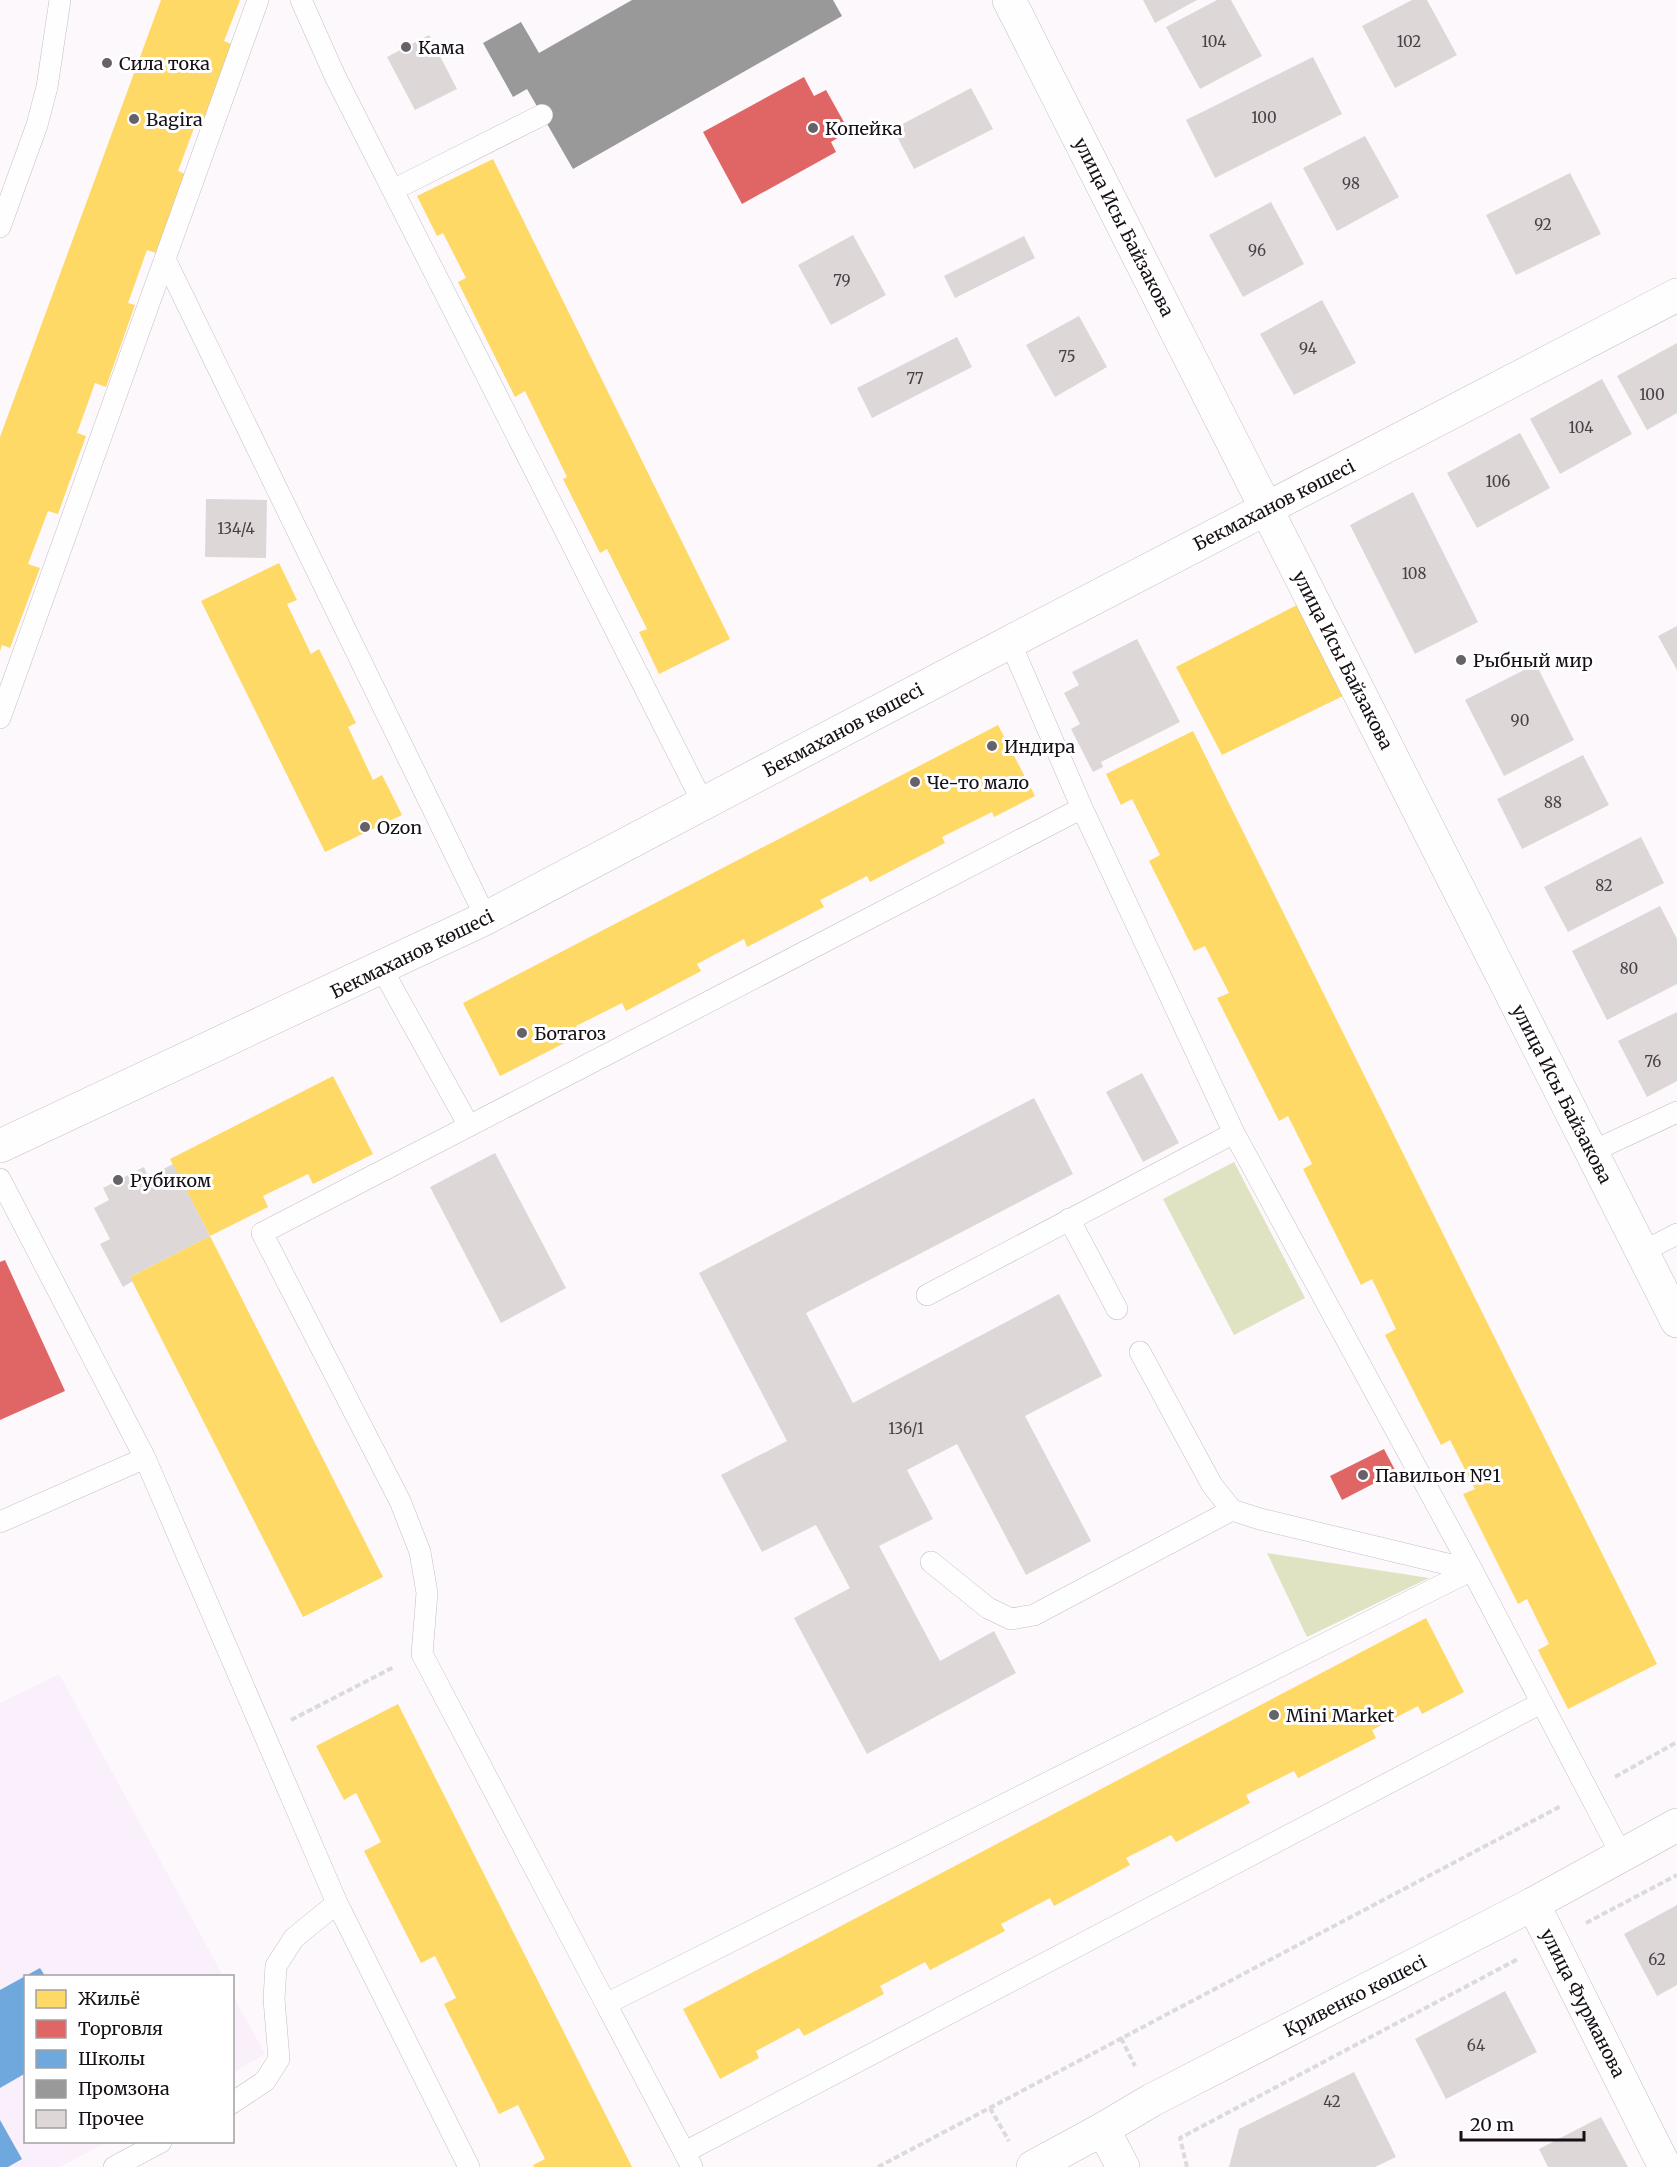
<svg xmlns="http://www.w3.org/2000/svg" width="1677" height="2167" font-family="Merriweather,serif">
<rect width="100%" height="100%" fill="#fcf8fc"/>
<path fill="#faf0fc" d="M59,1674L223,1976H26V2142H107L60,2167H0V1703Z
M232,1994L265,2054L233,2073L232,2072Z"/>
<path fill="#dfe3c2" d="M1234,1162L1305,1298L1234,1335L1163,1199Z
M1267,1553L1429,1578L1307,1637Z"/>
<path fill="#ffd966" d="M161,0H240L224,41L234,45L205,123L197,120L178,171L185,174L156,253L147,250L128,303L135,305L106,387L95,383L77,433L86,436L58,514L48,511L28,564L40,568L10,648L2,645L0,651V437Z
M493,159L730,639L659,674L639,632L647,629L607,549L600,553L563,479L567,477L525,391L515,397L458,282L466,278L443,233L437,236L417,196Z
M279,563L297,600L287,604L311,654L319,649L356,723L348,727L373,780L382,775L402,815L325,852L201,601Z
M1297,605L1343,696L1222,755L1176,667Z
M998,725L1035,796L994,817L992,812L942,837L945,843L870,882L867,876L820,900L824,907L747,947L744,939L697,964L701,971L626,1011L622,1003L576,1026L580,1035L500,1076L463,1003Z
M1193,731L1657,1664L1568,1709L1538,1650L1549,1644L1527,1599L1518,1604L1463,1494L1475,1489L1450,1440L1441,1445L1385,1335L1396,1329L1372,1279L1361,1285L1303,1169L1312,1164L1288,1116L1279,1121L1217,998L1229,993L1205,946L1194,951L1149,861L1160,855L1132,799L1121,805L1106,774Z
M333,1076L373,1154L313,1184L308,1174L263,1196L268,1207L210,1236L383,1577L303,1617L130,1277L210,1236L170,1159Z
M1426,1618L1464,1692L1422,1714L1418,1706L1372,1730L1376,1738L1298,1778L1294,1771L1246,1795L1250,1803L1176,1842L1171,1835L1126,1858L1130,1865L1054,1906L1050,1898L1001,1924L1005,1931L930,1970L925,1962L880,1986L884,1994L804,2036L799,2028L756,2051L759,2058L720,2079L683,2009Z
M398,1704L632,2167H534L533,2165L545,2159L518,2105L499,2114L444,2004L456,1998L435,1956L421,1963L364,1851L381,1842L356,1793L344,1800L316,1746Z"/>
<path fill="#e06666" d="M804,77L814,96L826,90L849,131L831,142L836,152L742,204L703,132Z
M5,1260L65,1391L0,1420V1262Z
M1384,1449L1396,1472L1342,1500L1330,1476Z"/>
<path fill="#6fa8dc" d="M40,1968L45,1976H26V2073L0,2088V1990Z
M0,2120L22,2159L8,2167H0Z"/>
<path fill="#999" d="M632,0H833L842,16L573,169L527,89L513,97L483,43L521,22L539,53Z"/>
<path fill="#ddd7d7" d="M1143,0H1197L1155,23Z
M1217,0H1231L1262,56L1200,89L1166,27Z
M1412,0H1427L1457,55L1395,88L1362,26Z
M429,35L457,89L415,110L387,57Z
M1313,57L1342,114L1215,178L1186,120Z
M971,88L993,129L914,169L893,129Z
M1365,136L1399,197L1337,231L1303,168Z
M1570,173L1601,234L1516,275L1486,215Z
M1271,202L1304,264L1243,297L1209,235Z
M853,235L886,295L831,325L798,265Z
M1024,236L1035,258L955,298L944,276Z
M1322,300L1356,363L1294,395L1260,334Z
M1079,316L1107,367L1055,397L1026,345Z
M957,337L972,367L872,418L857,388Z
M1677,343V413L1647,430L1617,376Z
M1602,379L1632,434L1560,474L1530,419Z
M1520,433L1550,488L1477,528L1447,473Z
M1413,492L1478,622L1415,654L1350,525Z
M206,499L267,500L266,558L205,557Z
M1677,626V670L1658,636Z
M1137,639L1180,722L1101,762L1103,767L1093,772L1071,729L1080,724L1064,693L1079,685L1072,672Z
M1536,664L1574,740L1504,776L1465,700Z
M1583,755L1609,805L1522,849L1497,799Z
M1641,837L1664,883L1568,932L1544,887Z
M1660,906L1677,939V984L1607,1020L1572,951Z
M1677,1012V1081L1647,1097L1618,1041Z
M1142,1073L1179,1143L1143,1162L1106,1092Z
M1034,1098L1073,1174L806,1313L853,1403L1059,1294L1102,1376L1025,1416L1091,1541L1026,1575L957,1444L907,1470L933,1519L879,1546L940,1661L994,1631L1016,1673L867,1754L794,1618L850,1588L816,1525L762,1552L721,1475L787,1441L699,1273Z
M495,1153L566,1288L501,1323L430,1187Z
M173,1164L210,1236L130,1277L133,1281L123,1287L100,1244L110,1239L94,1208L109,1200L103,1188L144,1167L148,1177Z
M1677,1905V1985L1657,1996L1624,1934Z
M1505,1991L1537,2052L1446,2099L1415,2039Z
M1354,2072L1396,2157L1375,2167H1229L1239,2129Z
M1601,2117L1628,2167H1548L1539,2149Z"/>
<g fill="none" stroke-linecap="round" stroke-linejoin="round">
<g stroke="#c4bfc4" stroke-width="22">
<path id="service" d="M301,0L335,76L703,803
M393,190L542,115
M0,227L37,125L47,87L60,0
M165,259L486,918
M1010,642L1082,808L1234,1133L1472,1570L1622,1856
M0,718L258,0
M382,969L469,1126L1082,808
M469,1126L262,1233L400,1501L420,1552L427,1593L422,1654L606,2004
M1591,1152L1677,1112
M0,1179L145,1458L337,1903L469,2167
M1069,1219L1117,1309
M1642,1252L1677,1234
M927,1295L1234,1133
M1140,1352L1212,1485L1232,1510L1260,1519L1472,1570
M0,1522L145,1458
M931,1562L988,1608L1011,1619L1034,1615L1232,1510
M232,2103L265,2081L279,2059L274,1999L276,1966L294,1938L337,1903
M685,2152L1541,1703
M114,2167L161,2142
M692,2167L606,2004L1472,1570"/>
</g>
<g stroke="#c4bfc4" stroke-width="34">
<path id="minor" d="M0,1146L486,918L1010,642L1677,295
M1533,1904L1665,2167
M1103,2129L1123,2167"/>
</g>
<g stroke="#c4bfc4" stroke-width="34">
<path id="tertiary" d="M1009,0L1677,1321
M1033,2167L1103,2129L1152,2100L1533,1904L1677,1825"/>
</g>
<path stroke="#dcdbdc" stroke-width="4" stroke-dasharray="6 3" stroke-linecap="butt" d="M291,1720L394,1667
M1615,1777L1677,1742
M1586,1923L1677,1875
M1121,2038L1135,2066
M990,2108L1009,2141
M878,2167L1561,1806
M1187,2167L1180,2138L1518,1959"/>
<use href="#service" stroke="#fffeff" stroke-width="21"/>
<use href="#minor" stroke="#fffeff" stroke-width="33"/>
<use href="#tertiary" stroke="#fffeff" stroke-width="33"/>
</g>
<g fill="#676267" stroke="#fff" stroke-width="2">
<circle cx="406" cy="47" r="6"/>
<circle cx="107" cy="63" r="6"/>
<circle cx="134" cy="119" r="6"/>
<circle cx="813" cy="128" r="6"/>
<circle cx="1461" cy="660" r="6"/>
<circle cx="992" cy="746" r="6"/>
<circle cx="915" cy="782" r="6"/>
<circle cx="365" cy="827" r="6"/>
<circle cx="522" cy="1033" r="6"/>
<circle cx="118" cy="1180" r="6"/>
<circle cx="1363" cy="1475" r="6"/>
<circle cx="1274" cy="1715" r="6"/>
</g>
<g text-anchor="middle" dominant-baseline="central" stroke-width="6" stroke-linejoin="round" paint-order="stroke">
<g font-size="15" fill="#484247">
<text x="1214" y="41">104</text>
<text x="1409" y="41">102</text>
<text x="1264" y="117">100</text>
<text x="1351" y="183">98</text>
<text x="1543" y="224">92</text>
<text x="1257" y="250">96</text>
<text x="842" y="280">79</text>
<text x="1308" y="348">94</text>
<text x="1067" y="356">75</text>
<text x="915" y="378">77</text>
<text x="1652" y="394">100</text>
<text x="1581" y="427">104</text>
<text x="1498" y="481">106</text>
<text x="236" y="528">134/4</text>
<text x="1414" y="573">108</text>
<text x="1520" y="720">90</text>
<text x="1553" y="802">88</text>
<text x="1604" y="885">82</text>
<text x="1629" y="968">80</text>
<text x="1653" y="1061">76</text>
<text x="906" y="1428">136/1</text>
<text x="1657" y="1959">62</text>
<text x="1476" y="2045">64</text>
<text x="1332" y="2101">42</text>
</g>
<g font-size="18" fill="#171117" stroke="#fff" text-anchor="start">
<text x="418" y="47">Кама</text>
<text x="119" y="63">Сила тока</text>
<text x="146" y="119">Bagira</text>
<text x="825" y="128">Копейка</text>
<text x="1473" y="660">Рыбный мир</text>
<text x="1004" y="746">Индира</text>
<text x="927" y="782">Че-то мало</text>
<text x="377" y="827">Ozon</text>
<text x="534" y="1033">Ботагоз</text>
<text x="130" y="1180">Рубиком</text>
<text x="1375" y="1475">Павильон №1</text>
<text x="1286" y="1715">Mini Market</text>
</g>
<g font-size="18" fill="#171117" stroke="#fff">
<text transform="translate(1124 227) rotate(63)">улица Исы Байзакова</text>
<text transform="translate(1274 505) rotate(-27)">Бекмаханов көшесі</text>
<text transform="translate(1343 660) rotate(63)">улица Исы Байзакова</text>
<text transform="translate(843 730) rotate(-28)">Бекмаханов көшесі</text>
<text transform="translate(412 954) rotate(-26)">Бекмаханов көшесі</text>
<text transform="translate(1562 1094) rotate(63)">улица Исы Байзакова</text>
<text transform="translate(1355 1996) rotate(-27)">Кривенко көшесі</text>
<text transform="translate(1583 2003) rotate(63)">улица Фурманова</text>
</g>
</g>
<rect x="24" y="1975" width="210" height="168" fill="#ffffff" stroke="#a2a0a2" stroke-width="1.5"/>
<rect x="36" y="1990" width="30" height="18" fill="#ffd966" stroke="#a2a0a2" stroke-width="1.5"/>
<text x="78" y="2005" font-size="18" fill="#171117">Жильё</text>
<rect x="36" y="2020" width="30" height="18" fill="#e06666" stroke="#a2a0a2" stroke-width="1.5"/>
<text x="78" y="2035" font-size="18" fill="#171117">Торговля</text>
<rect x="36" y="2050" width="30" height="18" fill="#6fa8dc" stroke="#a2a0a2" stroke-width="1.5"/>
<text x="78" y="2065" font-size="18" fill="#171117">Школы</text>
<rect x="36" y="2080" width="30" height="18" fill="#999999" stroke="#a2a0a2" stroke-width="1.5"/>
<text x="78" y="2095" font-size="18" fill="#171117">Промзона</text>
<rect x="36" y="2110" width="30" height="18" fill="#ddd7d7" stroke="#a2a0a2" stroke-width="1.5"/>
<text x="78" y="2125" font-size="18" fill="#171117">Прочее</text>
<path d="M1461 2131v9h123v-9" fill="none" stroke="#171117" stroke-width="3"/>
<text x="1470" y="2131" font-size="18" fill="#171117" stroke="#ffffff" stroke-width="4.5" paint-order="stroke">20 m</text>
</svg>
